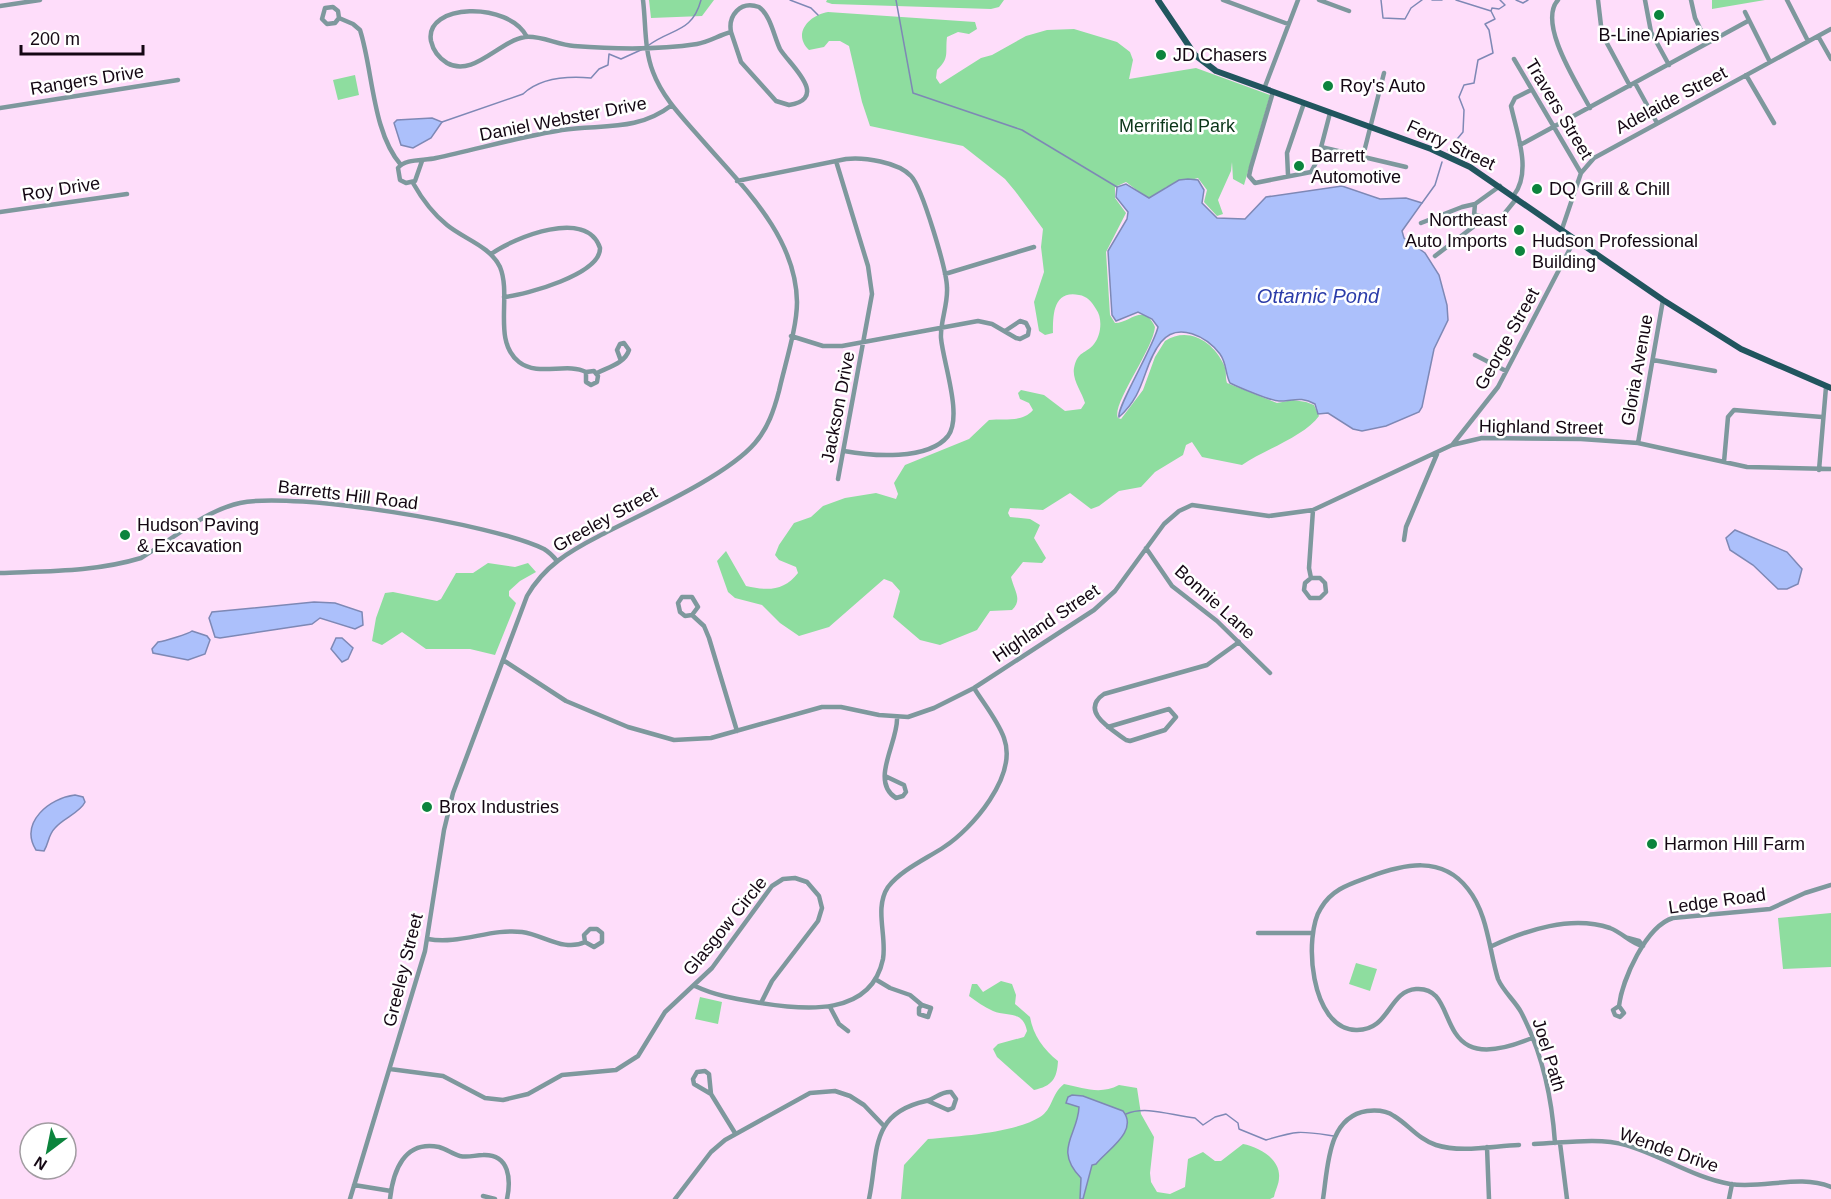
<svg xmlns="http://www.w3.org/2000/svg" width="1831" height="1199" font-family="Arial,sans-serif">
<rect width="100%" height="100%" fill="#feddfa"/>
<path fill="#8edd9f" d="M649,0H714L702,16L651,18Z
M827,0H1004L999,7L991,9L832,4L826,2Z
M1712,0H1765L1712,9Z
M828,12L975,22L977,29L969,34L958,32L947,37C945,53 950,58 937,70L936,78L940,84L981,58L992,55L1026,36L1047,30L1074,29L1117,42L1130,52L1133,60L1129,79L1196,68L1270,95L1244,185L1233,179L1232,162L1231,171L1218,200L1223,214L1217,216L1204,202L1207,190L1198,178L1166,187L1151,200H1144L1142,194L1126,182L1115,187V198L1126,213L1106,252L1110,315L1115,323C1130,323 1144,302 1155,327C1153,350 1111,405 1118,418L1121,419L1143,390L1155,357L1165,341C1188,326 1213,341 1224,365C1227,371 1225,377 1227,383L1277,403L1293,400L1306,402L1314,405L1319,416C1305,436 1264,450 1242,465L1202,457L1192,442L1186,445L1183,455L1155,472L1141,487L1119,491L1099,506L1091,509L1070,493L1043,510L1010,508L1008,513L1010,517L1030,519L1040,525L1034,538L1046,558L1042,563L1023,562L1011,577C1014,590 1023,600 1012,610L990,611L977,630L940,645L920,640L893,617L900,591L892,582L884,579L829,627L799,636L780,623L762,605L735,598L728,592L717,561L726,551L746,586C768,591 784,591 798,573L796,567L779,560L775,555L779,545L794,523L811,517L823,506L845,498L876,493L896,499L898,494L894,483L905,465L969,439L989,420C1004,418 1022,423 1033,410L1029,403L1020,399L1018,393L1021,390L1044,395L1065,411L1081,409L1085,403C1082,392 1072,380 1074,368C1078,350 1085,355 1094,344C1101,336 1103,318 1096,309C1092,302 1087,296 1079,295C1053,290 1053,315 1053,333L1045,335L1039,331L1034,302L1044,272L1041,247L1043,229L1015,191L1005,179L963,146L870,126L862,102L849,46L840,41H829L824,47L809,50C792,34 809,15 828,12Z
M355,75L359,95L338,100L333,80Z
M488,563L515,567L528,563L536,572L520,581L509,591V596L516,603L495,655L470,649H426L402,632L382,645L372,641L376,618L385,593L393,592L437,601L441,599L456,573H473Z
M1831,913V967L1783,969L1778,918Z
M1356,963L1377,969L1370,991L1349,984Z
M1001,981L1012,984L1016,995L1015,1004L1030,1017C1033,1035 1044,1050 1058,1061C1057,1079 1052,1086 1034,1090L997,1057L993,1049L998,1044L1024,1037L1027,1031C1023,1010 1007,1017 993,1011C984,1007 977,1002 969,996L972,984H977L983,992Z
M700,997L722,1002L718,1024L695,1019Z
M1064,1084C1084,1088 1100,1095 1119,1085L1137,1088L1141,1114L1154,1137L1150,1173L1151,1182L1157,1192L1170,1194L1185,1187L1188,1159L1203,1152L1215,1161H1221L1243,1144C1259,1147 1281,1159 1279,1178C1279,1184 1275,1191 1274,1197L1270,1199H901L904,1165L928,1139C959,1136 1014,1133 1040,1117C1053,1109 1051,1094 1064,1084Z"/>
<path fill="#acc0fb" stroke="#7e88b5" stroke-width="1.5" d="M432,118L442,122L431,138L413,148L401,145L394,123L397,120Z
M1188,179L1198,180L1204,190L1202,203L1217,218L1245,219L1266,197L1342,186L1380,199L1406,198L1422,203L1402,231L1404,238L1425,253L1439,275L1447,305L1448,320L1434,349L1422,407L1419,412L1386,426L1362,431L1353,429L1328,413L1318,414L1315,404C1301,396 1293,401 1279,401C1271,401 1238,387 1230,383C1225,373 1227,364 1220,354C1207,337 1178,321 1161,342C1142,366 1147,392 1119,417C1116,408 1154,346 1158,327L1152,319L1138,312L1116,321L1112,315L1108,251L1127,219L1128,212L1116,197L1117,187L1126,184L1149,198L1179,180Z
M1735,530L1787,552L1802,569L1798,584L1787,589H1778L1753,565L1730,550L1726,538Z
M314,602L335,603L362,612L363,625L355,629L320,618L312,624L220,638L215,637L209,618L212,612Z
M192,631L207,636L210,640L205,654L188,660L153,653L152,649L158,642C165,641 188,634 192,631Z
M336,638H342L353,648L348,659L342,662L331,649Z
M75,795L83,797L85,802C80,813 63,818 55,828C48,835 49,843 44,851L36,850C19,822 50,798 75,795Z
M1072,1095L1083,1096L1123,1111C1139,1131 1107,1150 1096,1164L1092,1165L1083,1199H1080L1081,1178C1053,1149 1078,1135 1079,1107L1066,1103L1068,1097Z"/>
<g fill="none" stroke-linecap="round" stroke-linejoin="round">
<path stroke="#7e88b5" stroke-width="1.5" d="M790,0L811,8L818,15
M896,0L913,93L1022,130L1117,187
M1381,0L1383,18L1405,19L1411,8L1422,0
M1432,0H1442
M1456,0L1491,11
M1516,0L1523,3L1528,0
M649,45C672,28 692,33 701,0
M442,122L523,94C540,78 568,76 591,78L599,69L608,65L609,54L621,59L643,49
M1448,150L1463,132L1464,110L1459,97L1464,85L1474,83L1478,60L1493,53L1489,30L1485,24L1495,19L1491,11L1492,8L1499,9L1505,5L1500,0
M1422,203L1435,185L1442,162
M1126,1114C1146,1105 1173,1116 1195,1118L1203,1125L1215,1117L1226,1114L1238,1123L1239,1129L1266,1140C1299,1130 1300,1131 1334,1136"/>
<path stroke="#7e989d" stroke-width="4.5" d="M1223,0L1288,24
M1319,0L1349,11
M1558,0C1537,23 1578,85 1590,108
M1598,0L1602,34L1630,86
M1645,0L1651,32L1669,65
M1691,0L1695,18L1707,43
M1787,0L1808,41
M0,6L40,0
M1745,12L1770,62
M339,18L338,11L333,7L325,8L322,19L327,24L335,23L339,18L353,24L360,30C373,70 372,132 401,165
M1818,36L1831,59
M527,37C509,1 424,3 431,41C433,50 439,58 447,63C473,78 499,41 525,37C540,35 558,45 574,46C613,49 658,50 697,44C709,42 719,35 731,32C728,16 740,0 759,7C771,16 774,37 780,49C788,63 831,98 789,105L776,101L741,62L731,32
M1514,59L1581,173
M1746,75L1774,123
M1635,83L1657,123
M1264,89L1298,0
M1273,92L1251,167L1249,176L1255,183L1311,172L1318,159L1330,113
M0,108L178,80
M1520,145L1748,21
M1321,147L1406,167
M1363,156L1384,73
M422,161L415,181L406,183L400,180L398,168C405,158 425,161 436,158C478,149 519,137 562,130C602,124 637,132 672,105
M836,161L868,266L872,294L838,479
M1288,175L1287,153L1304,103
M737,181L846,159C864,157 898,162 911,176C922,187 947,271 947,288C948,305 940,322 941,338C943,362 963,416 948,436C928,461 871,456 844,451
M413,183C422,199 432,213 447,225C464,239 490,246 500,267C512,296 492,341 519,362C538,377 567,362 586,372L594,371L598,376L597,382L591,385L586,382V372
M1514,195C1532,171 1517,134 1511,106L1515,98L1531,90
M0,212L127,194
M1476,215L1495,221L1500,219L1517,198
M1421,223L1462,207L1475,204L1500,186
M1562,229L1581,173L1594,158L1831,29
M491,254C515,237 587,208 600,248C601,274 526,295 504,297
M1435,256L1473,227L1475,204
M945,274L1034,247
M791,336L823,346H842L978,321L992,324L1016,338L1020,339L1028,335L1029,329L1026,323L1020,321L1005,331
M1475,355L1506,371
M1653,360L1715,371
M597,373C609,367 625,363 629,350L624,343L620,344L617,350L621,361
M1638,443L1663,300
M1453,444L1498,387L1575,239
M1724,462L1728,417L1734,410L1822,417
M1819,470L1826,387
M1404,540L1406,527L1437,454
M1146,548L1172,586L1217,621L1270,673
M0,573C47,571 95,572 141,558C173,539 204,511 240,503C293,491 494,524 544,549C549,552 553,556 557,561
M1311,578H1320L1325,583L1326,592L1320,598H1310L1304,590L1305,583L1311,578L1309,568L1313,510
M692,615L698,607L692,597H682L678,603L680,612L685,616L692,615L704,626L709,638L737,731
M503,660L566,701L628,727L674,740L711,738L822,707H841L879,715L908,717L934,708L974,688L1094,610L1115,591L1164,524L1179,511L1192,505L1269,516L1313,510L1452,445L1482,438L1581,439L1638,443L1747,467L1831,469
M1108,727L1169,709L1176,717L1165,730L1130,741L1126,740C1111,729 1079,711 1104,694L1207,665L1239,642
M885,776L904,785L906,792L903,796L896,798C869,781 899,741 897,717
M1258,933H1313
M1628,938L1639,941L1643,946
M428,939C459,945 491,928 522,932C544,935 564,952 585,942L594,947L602,942V933L597,929H590L584,935L585,942
M1492,946C1527,930 1571,915 1610,928C1623,933 1631,944 1643,946
M875,979L890,988L910,995L922,1005L919,1008V1014L928,1017L931,1008L922,1005
M695,986C716,996 737,999 761,1003C804,1010 871,1017 883,959C887,936 874,908 888,887C901,870 926,859 944,847C972,829 1018,776 1004,738C998,721 984,704 974,688
M1619,1006L1624,1013L1620,1017L1615,1015L1613,1010L1619,1006C1622,980 1646,926 1673,918L1770,909L1805,893L1831,885
M830,1007L839,1024L848,1031
M1532,1038C1427,1082 1464,985 1416,989C1388,991 1390,1031 1356,1030C1310,1029 1303,935 1321,908C1332,889 1350,884 1369,877C1404,864 1442,855 1468,889C1488,914 1489,950 1498,979C1503,991 1515,1001 1521,1012C1542,1052 1552,1099 1555,1143
M390,1069L443,1076L485,1098L503,1100L528,1094L562,1075L616,1070L638,1056L665,1012L712,968L772,886L783,879L795,878L807,882L819,896L822,908L818,921L772,981L761,1003
M711,1094L694,1084L693,1079L697,1072L705,1071L709,1074L711,1094L735,1133
M1560,1143L1567,1199
M1534,1144C1563,1143 1598,1137 1626,1145C1661,1155 1694,1178 1730,1184C1764,1189 1799,1174 1831,1187
M1487,1147L1489,1199
M354,1185L391,1191
M483,1196L495,1199
M350,1199L425,951L444,830L453,793L527,596C544,566 570,551 599,536C641,514 726,477 755,443C768,428 774,410 779,391C785,364 797,328 797,302C796,236 743,187 703,141C685,120 663,99 653,72C644,49 646,24 643,0
M390,1199C393,1171 404,1140 439,1147C446,1149 453,1154 460,1156C468,1158 475,1155 483,1155C510,1154 511,1180 507,1199
M675,1199L711,1152L725,1140L810,1093L835,1091L850,1096L864,1105L884,1126
M869,1199C879,1153 868,1114 926,1101C935,1099 941,1091 951,1092L956,1099L953,1108L948,1110L928,1101
M1323,1199C1328,1168 1327,1117 1367,1111C1376,1110 1387,1111 1394,1116C1409,1125 1418,1139 1436,1145C1461,1153 1493,1146 1519,1145
M1729,1199L1732,1184"/>
<path stroke="#21555e" stroke-width="6" d="M1158,0L1195,55L1216,71L1431,149L1470,167L1663,300L1741,349L1831,388"/>
</g>
<g fill="#0c843d" stroke="#fff" stroke-width="2">
<circle cx="1659" cy="15" r="6"/>
<circle cx="1161" cy="55" r="6"/>
<circle cx="1328" cy="86" r="6"/>
<circle cx="1299" cy="166" r="6"/>
<circle cx="1537" cy="189" r="6"/>
<circle cx="1519" cy="230" r="6"/>
<circle cx="1520" cy="251" r="6"/>
<circle cx="125" cy="535" r="6"/>
<circle cx="427" cy="807" r="6"/>
<circle cx="1652" cy="844" r="6"/>
</g>
<g text-anchor="middle" dominant-baseline="central" stroke-width="5" stroke-linejoin="round" paint-order="stroke">
<g font-size="18" fill="#140713" stroke="#fff" text-anchor="start">
<text x="1659" y="35" text-anchor="middle">B-Line Apiaries</text>
<text x="1173" y="55">JD Chasers</text>
<text x="1340" y="86">Roy's Auto</text>
<text x="1311" y="156">Barrett<tspan x="1311" dy="21">Automotive</tspan></text>
<text x="1549" y="189">DQ Grill &amp; Chill</text>
<text x="1507" y="220" text-anchor="end">Northeast<tspan x="1507" dy="21">Auto Imports</tspan></text>
<text x="1532" y="241">Hudson Professional<tspan x="1532" dy="21">Building</tspan></text>
<text x="137" y="525">Hudson Paving<tspan x="137" dy="21">&amp; Excavation</tspan></text>
<text x="439" y="807">Brox Industries</text>
<text x="1664" y="844">Harmon Hill Farm</text>
</g>
<g font-size="18" fill="#140713" stroke="#fff">
<text transform="translate(87 80) rotate(-9)">Rangers Drive</text>
<text transform="translate(1671 100) rotate(-28)">Adelaide Street</text>
<text transform="translate(1559 109) rotate(59)">Travers Street</text>
<text transform="translate(563 119) rotate(-11)">Daniel Webster Drive</text>
<text transform="translate(1451 145) rotate(25)">Ferry Street</text>
<text transform="translate(61 189) rotate(-9)">Roy Drive</text>
<text transform="translate(1507 339) rotate(-61)">George Street</text>
<text transform="translate(1637 370) rotate(-80)">Gloria Avenue</text>
<text transform="translate(838 407) rotate(-79)">Jackson Drive</text>
<text transform="translate(1541 427) rotate(1)">Highland Street</text>
<text transform="translate(348 495) rotate(7)">Barretts Hill Road</text>
<text transform="translate(605 519) rotate(-29)">Greeley Street</text>
<text transform="translate(1215 602) rotate(42)">Bonnie Lane</text>
<text transform="translate(1046 623) rotate(-34)">Highland Street</text>
<text transform="translate(1717 901) rotate(-8)">Ledge Road</text>
<text transform="translate(725 926) rotate(-51)">Glasgow Circle</text>
<text transform="translate(403 970) rotate(-76)">Greeley Street</text>
<text transform="translate(1549 1055) rotate(73)">Joel Path</text>
<text transform="translate(1669 1150) rotate(19)">Wende Drive</text>
</g>
<g font-size="18" fill="#0a3518" stroke="#fff">
<text x="1177" y="126">Merrifield Park</text>
</g>
<g font-size="20" font-style="italic" fill="#2b3ca9" stroke="#fff">
<text x="1318" y="296">Ottarnic Pond</text>
</g>
</g>
<g transform="translate(48 1151) rotate(212)"><circle r="28" fill="#ffffff" stroke="#a19ca1" stroke-width="1.5"/>
<path d="M0-4.5L10 22L0 15L-10 22Z" fill="#0c843d"/>
<text y="-9" font-size="16" font-weight="bold" text-anchor="middle" fill="#140713">N</text>
</g>
<path d="M21 45v9h122v-9" fill="none" stroke="#140713" stroke-width="3"/>
<text x="30" y="45" font-size="18" fill="#140713" stroke="#ffffff" stroke-width="4.5" paint-order="stroke">200 m</text>
</svg>
